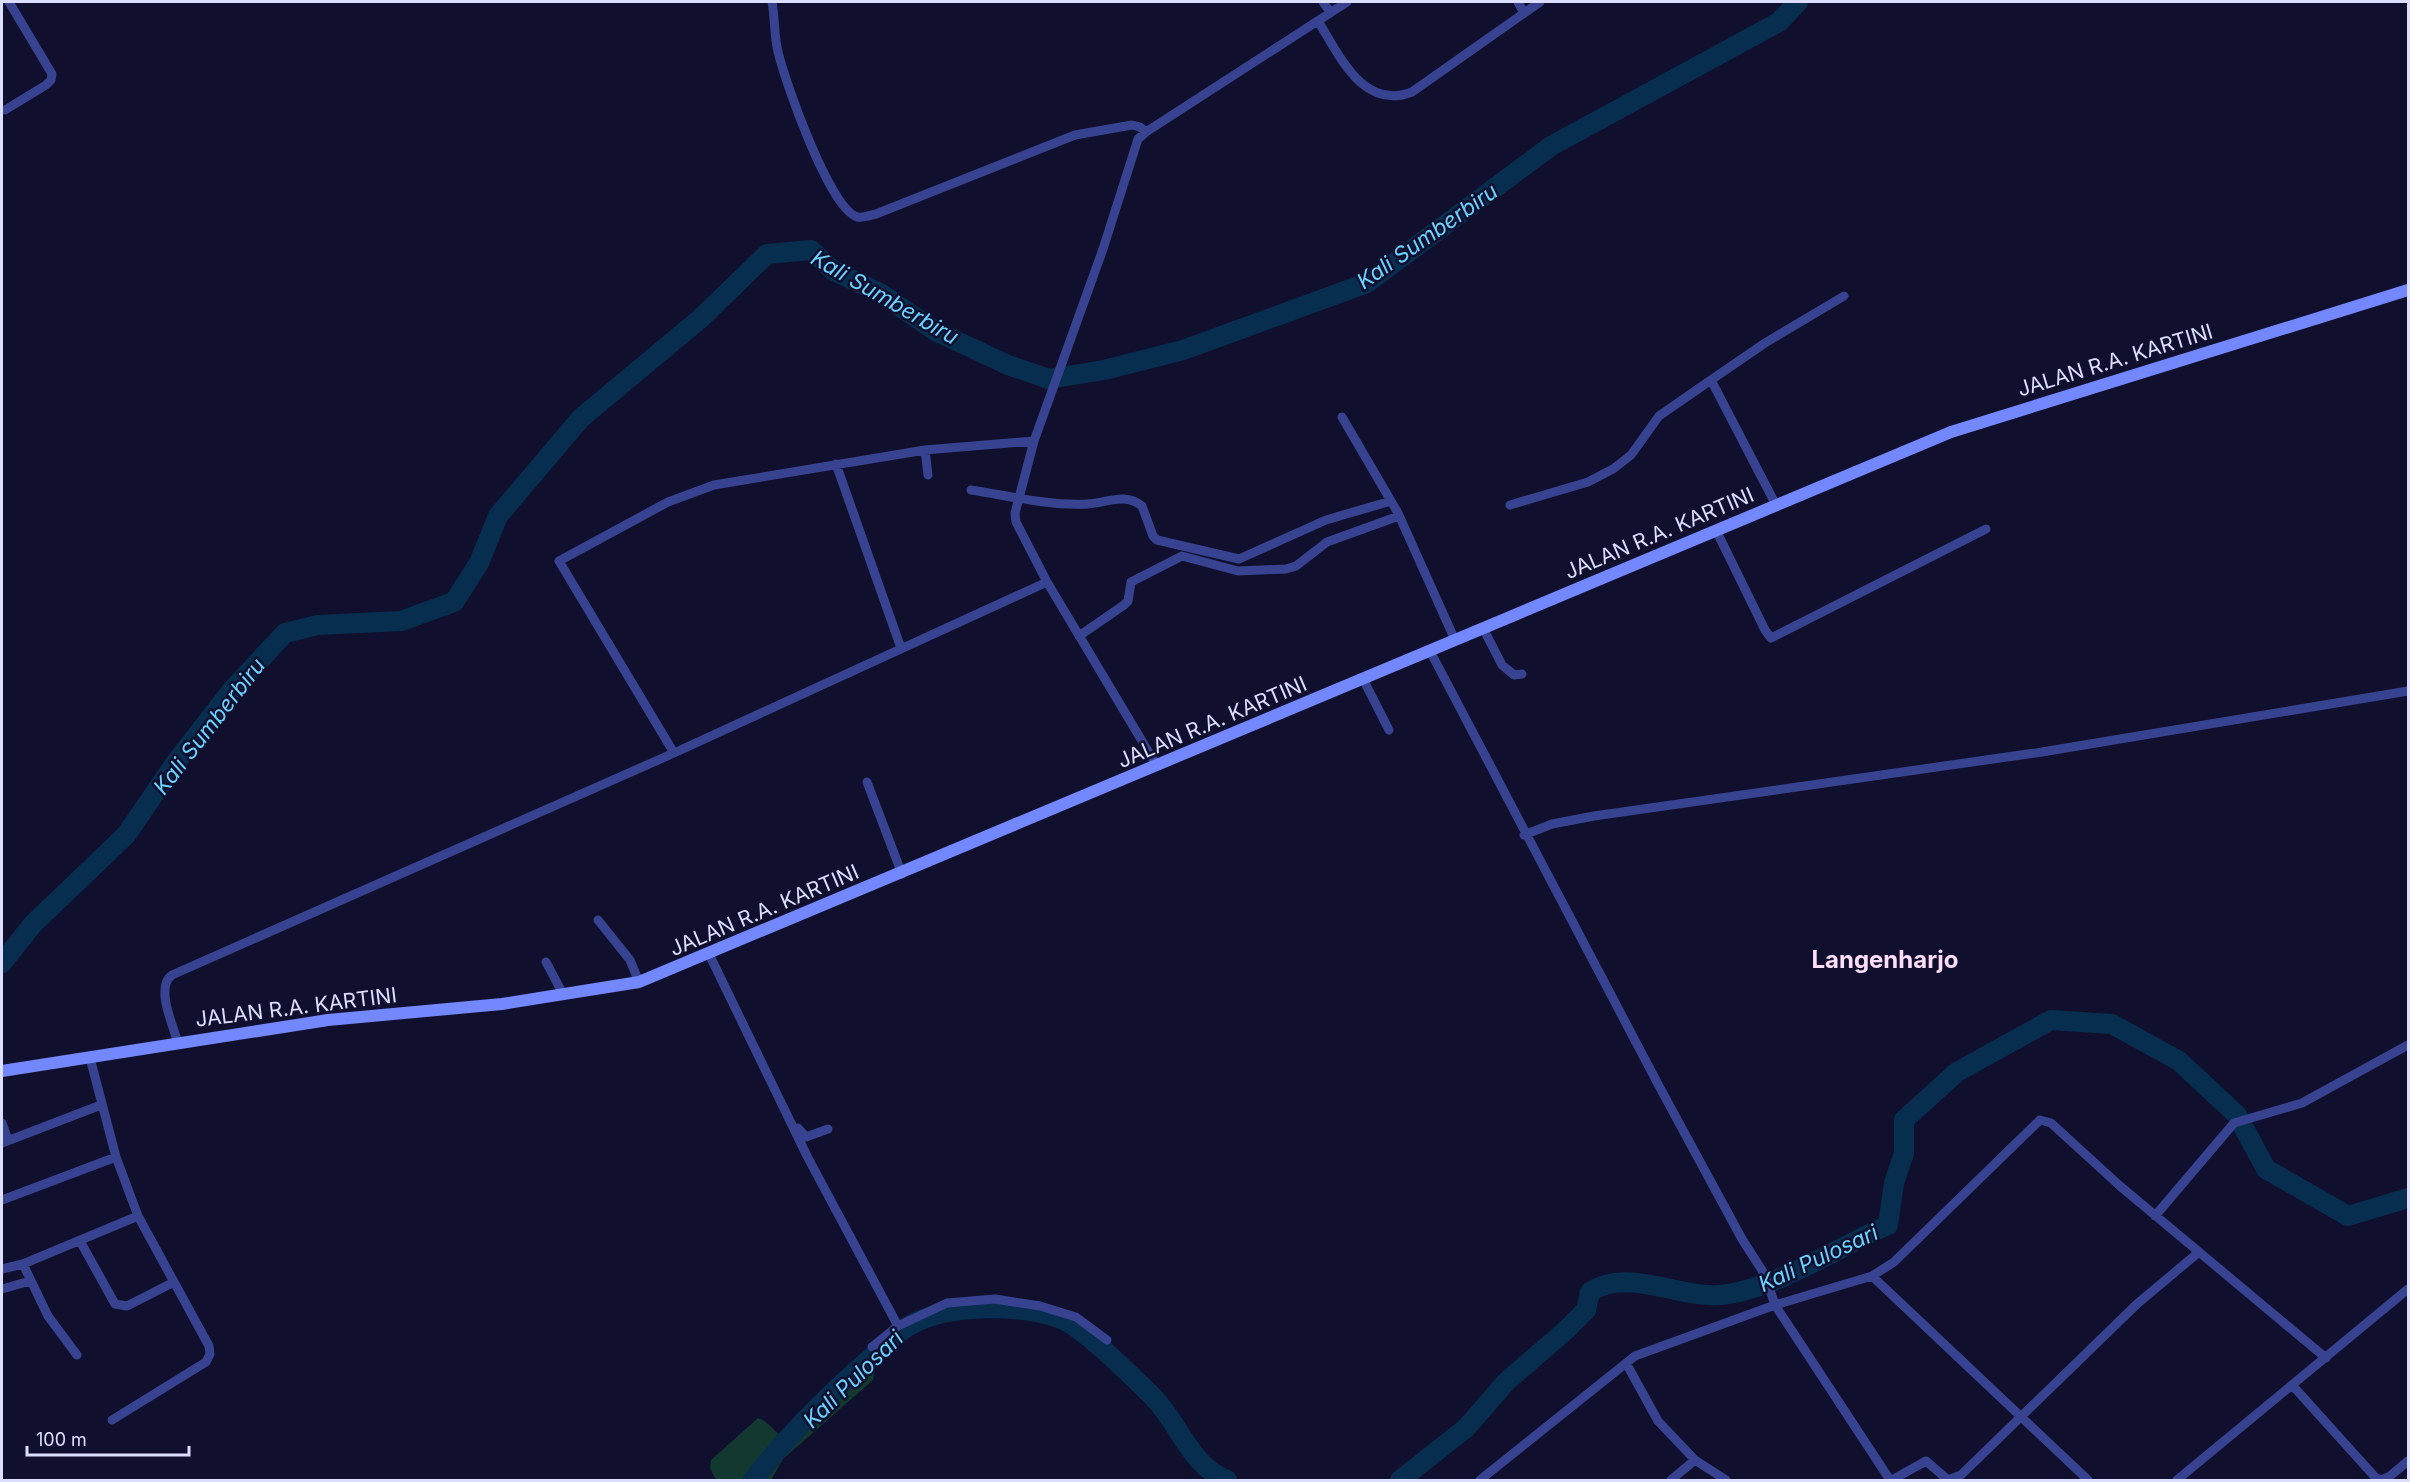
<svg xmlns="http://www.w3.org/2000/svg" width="2410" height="1482" font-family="Inter,sans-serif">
<rect width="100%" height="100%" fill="#10102e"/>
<path fill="#123830" d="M866,1362L875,1371L873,1380L783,1459L771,1480H716L710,1468L711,1460L758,1418C772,1423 773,1434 789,1439Z"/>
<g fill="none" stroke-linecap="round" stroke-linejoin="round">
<path stroke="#072e4f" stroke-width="20" d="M2,963L33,924L126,835L176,762L231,691L285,633L318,625L401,621L454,602L479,563L498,516L581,418L701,318L767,254L811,250L834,271L880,293L937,332L1008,365L1049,379L1104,370L1183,350L1367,283L1551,146L1779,22L1798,2
M753,1480C788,1435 830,1393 873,1356C883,1347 893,1336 904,1329C942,1303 1016,1304 1059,1318C1082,1326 1134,1378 1153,1397C1179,1423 1191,1467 1227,1480
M1400,1480L1466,1428L1507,1381L1565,1331L1586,1310L1590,1292C1627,1267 1678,1298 1719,1295C1772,1291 1839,1247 1888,1225L1894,1183L1904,1153V1120L1957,1072L2051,1020L2112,1024L2179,1061L2237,1115L2266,1169L2348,1216L2408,1198"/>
<path stroke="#374390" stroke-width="9" d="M772,2C775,18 774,36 778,52C785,81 830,211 858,217C863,218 871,215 876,214L1075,135L1132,125L1140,127L1146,132
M1323,2L1330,12
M1518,2L1524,13
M1318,21C1340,56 1363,111 1412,92L1540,2
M5,110L46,85L51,80L52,74L9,2
M1711,380L1765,343L1844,296
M1342,417L1398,513L1455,640
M925,450L928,475
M836,464L901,648
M971,490C1010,496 1049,506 1088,504C1107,503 1125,492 1142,506L1153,536L1157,540L1239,559L1326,520L1391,501
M1510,505L1588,482L1613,469L1631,455L1659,416L1711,380L1776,505
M1716,530L1765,630L1771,638L1986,529
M1483,628L1502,665L1514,675L1522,674
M1079,636L1124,605L1128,601L1131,582L1182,556L1238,571L1286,569L1296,566L1327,542L1399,516
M1430,651L1659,1086L1742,1239L1765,1275L1775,1305L1635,1356L1480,1480
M1363,679L1389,730
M674,753L559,561L668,502L714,485L925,450L1034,441
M1157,766L1047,582L1016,522L1015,513L1034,441L1103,249L1138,139L1146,132L1347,2
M867,782L902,874
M1524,835L1552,824L1594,816L2042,752L2408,691
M598,920L630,960L639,982
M709,954L807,1156L898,1326L947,1303L995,1299L1040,1306L1076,1317L1107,1340
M546,962L563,994
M178,1043C173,1025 155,987 172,975L674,753L1047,582
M90,1058L116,1157L138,1216L209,1346L210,1354L206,1362L112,1420
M2,1123L8,1140
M798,1128L806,1137L828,1129
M2,1143L101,1105
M2,1200L116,1157
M2155,1216L2234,1123L2302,1103L2408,1045
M80,1241L115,1304L127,1306L172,1283
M23,1264L48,1316L77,1355
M2,1269L23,1264L138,1216
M1872,1276L2088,1480
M2,1289L30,1281
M872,1347L898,1326
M1626,1363L1658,1421L1695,1460
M2293,1386L2375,1477L2381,1480L2390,1476L2408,1461
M1671,1480L1695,1460L1726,1480
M1890,1480L1775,1305L1872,1276L1894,1262L2040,1120L2051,1123L2120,1186L2326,1358
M1892,1480L1926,1461L1948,1480L1961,1475L2137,1304L2199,1252
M2177,1480L2408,1289"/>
<path stroke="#7387ff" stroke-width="12" d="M2,1071L328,1020L502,1004L639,982L1951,432L2408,290"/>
</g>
<g text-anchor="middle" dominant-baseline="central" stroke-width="5" stroke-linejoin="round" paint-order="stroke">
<g font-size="21" fill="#dcdeff" stroke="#10102e">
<text transform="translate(2115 360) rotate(-17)">JALAN R.A. KARTINI</text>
<text transform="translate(1659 533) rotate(-23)">JALAN R.A. KARTINI</text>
<text transform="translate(1212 722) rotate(-23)">JALAN R.A. KARTINI</text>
<text transform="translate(764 910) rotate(-23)">JALAN R.A. KARTINI</text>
<text transform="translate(296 1007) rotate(-7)">JALAN R.A. KARTINI</text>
</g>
<g font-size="22" font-style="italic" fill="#6ad3ff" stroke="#10102e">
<text transform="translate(1427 236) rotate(-35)">Kali Sumberbiru</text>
<text transform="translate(885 297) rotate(30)">Kali Sumberbiru</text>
<text transform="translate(209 726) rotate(-52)">Kali Sumberbiru</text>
<text transform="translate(1818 1258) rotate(-25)">Kali Pulosari</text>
<text transform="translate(853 1379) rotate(-44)">Kali Pulosari</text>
</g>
<g font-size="24" font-weight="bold" fill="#ffdef9" stroke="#10102e">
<text x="1885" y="959">Langenharjo</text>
</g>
</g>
<rect width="2410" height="1482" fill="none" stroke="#dcdeff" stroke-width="6"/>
<path d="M27 1446v9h162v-9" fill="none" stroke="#dcdeff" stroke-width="3"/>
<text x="36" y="1446" font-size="18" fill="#dcdeff" stroke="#10102e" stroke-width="4.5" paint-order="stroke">100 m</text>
</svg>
